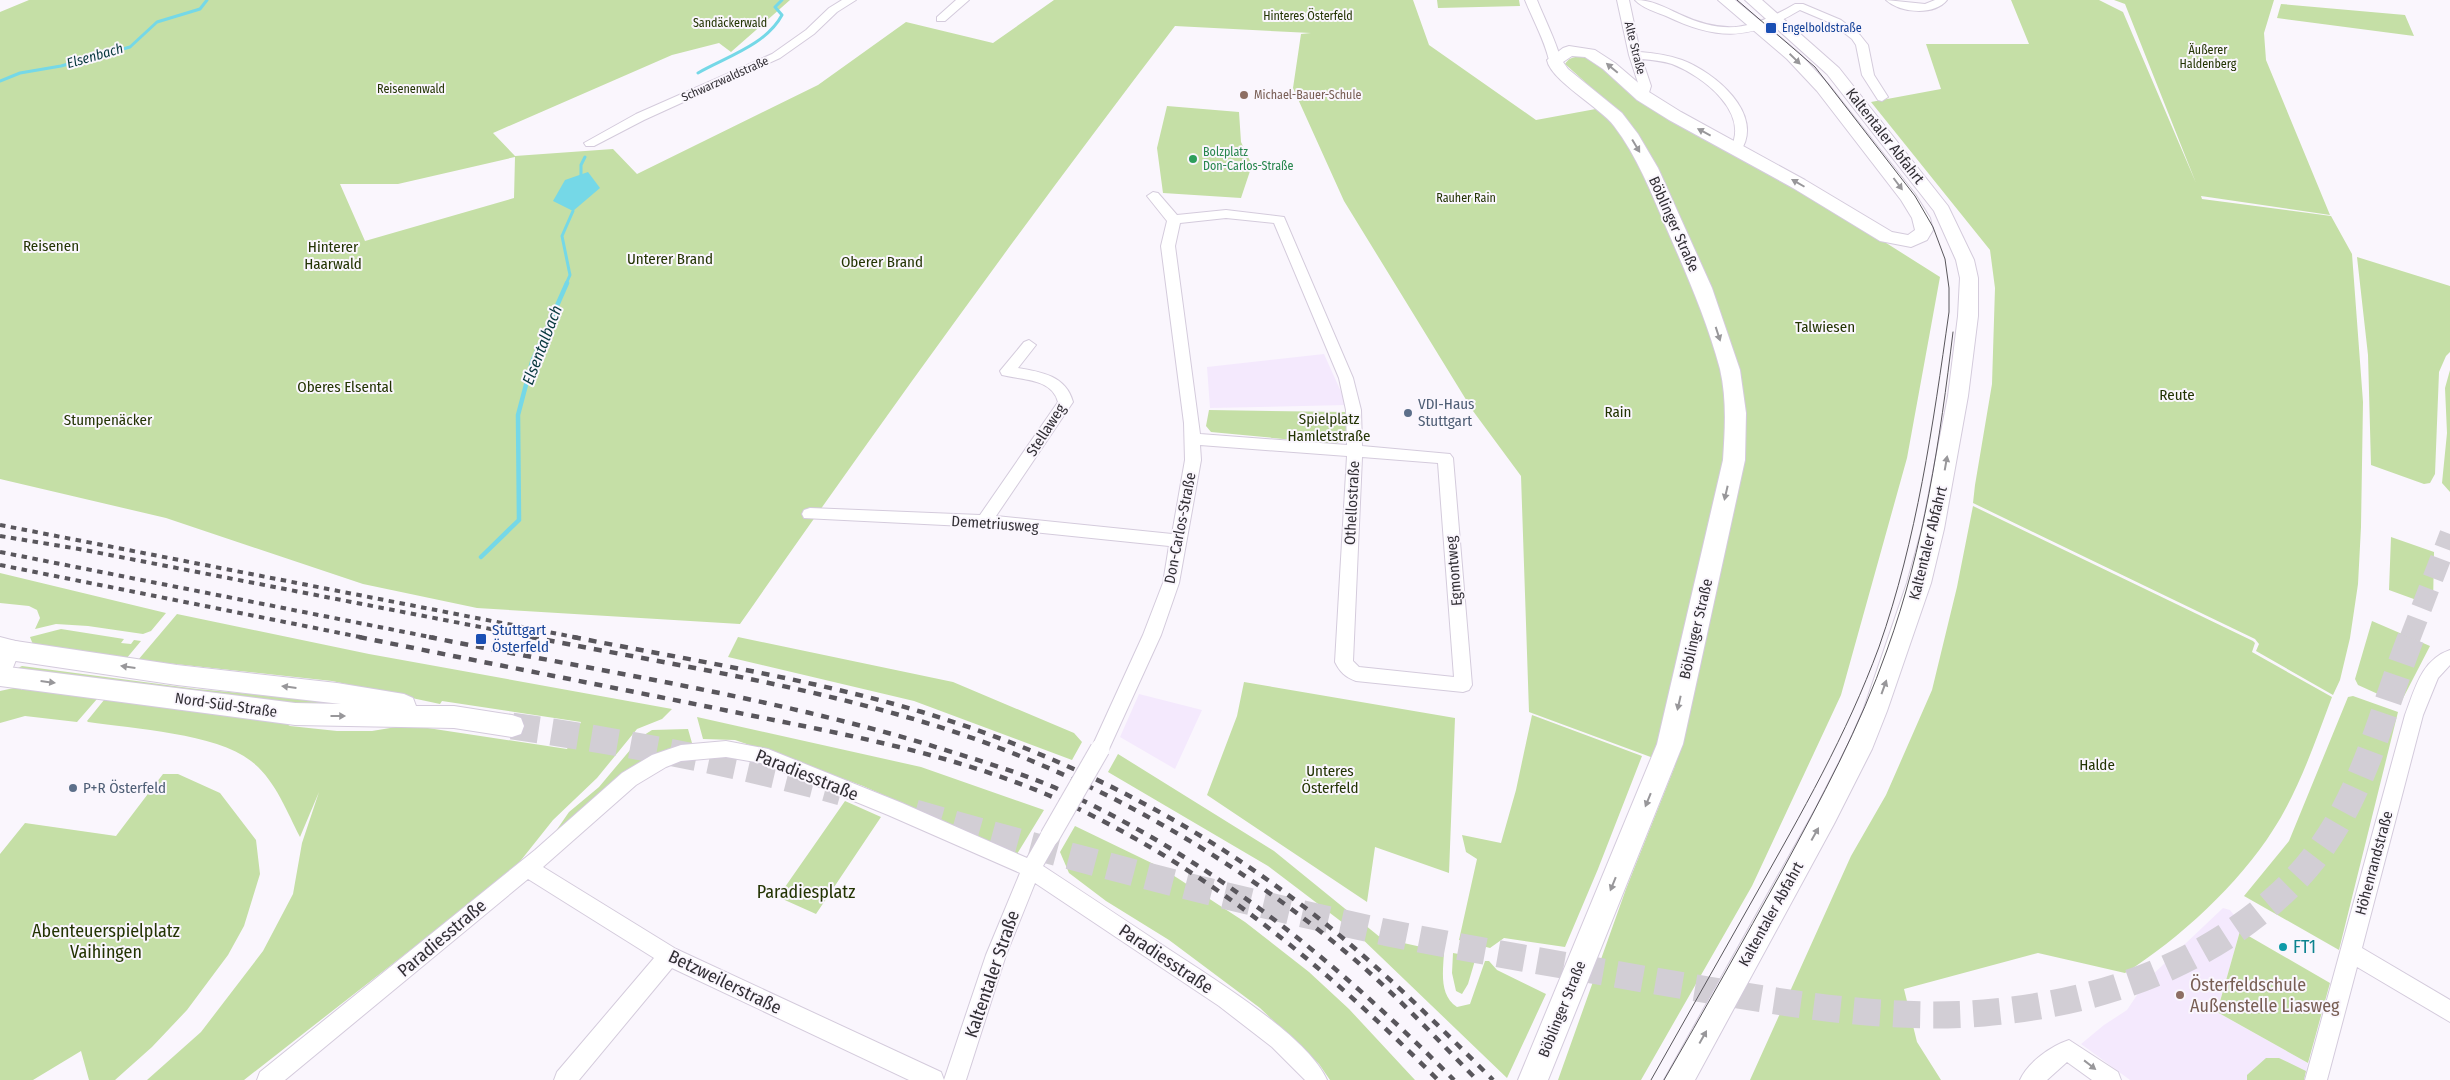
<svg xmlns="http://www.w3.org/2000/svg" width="2450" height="1080" font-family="'Fira Sans Condensed',sans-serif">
<rect width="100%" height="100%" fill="#faf6fd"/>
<path fill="#f4e9fd" d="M1324,354L1347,405L1210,408L1207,367Z
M1139,694L1202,710L1175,769L1120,737Z
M2223,908L2230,910L2237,919L2240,931L2217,1012L2308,1063L2304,1080H2130L2081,1044L2104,1025L2127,1010L2147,980Z"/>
<path fill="#c5dfa6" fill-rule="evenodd" d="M29,0H790L731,52L719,43L672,55L493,133L515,156L613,149L637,174L818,85L906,22L993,43L1054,0H1413L1429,45L1536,120L1612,106L1565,64C1571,54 1582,56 1592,60L1638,97L1796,186L1940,277L1907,458L1841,695L1752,886L1641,1080H1558L1626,889L1675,766L1529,712L1521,476L1473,411L1344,201L1293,88L1301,34L1311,33L1175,26C1025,222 881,422 740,624L477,608L363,584L166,518L0,479V12ZM515,157L514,198L365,241L340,184H398Z
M1437,0H1519L1520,6L1438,8Z
M2011,0H2099L2123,12L2196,183L2125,4L2114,0H2274L2264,33L2266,60L2330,215L2201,196L2202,199L2331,216L2352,254L2363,402L2361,527L2358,584L2350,638L2340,680L2333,695L2256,651L2259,644L2255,639L1973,503L1975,485L1992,384L1995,288L1990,250L1871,102L1941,89L1926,44H2029Z
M2281,4L2405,15L2414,36L2277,18Z
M1167,106L1239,112L1241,142L1252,165L1241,198L1163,193L1157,148Z
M2357,257L2450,286V352L2446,356L2439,372L2435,474L2430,483L2424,484L2371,465L2368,355Z
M2450,370V492L2442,483L2447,433L2445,388Z
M1209,410L1346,412V436L1336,444L1211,432L1206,426Z
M1973,506L2253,641L2255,643L2252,652L2332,697C2315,742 2299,790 2273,830C2239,884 2179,939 2125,973L2038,953L1904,989L1917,1042L1941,1080H1750L1851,856L1886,795L1932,690L1957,587Z
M2391,537L2434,552L2433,606L2389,590Z
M0,573L166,613L151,631L143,634L88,626L56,624L35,629L40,618L37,610L29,606L0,603Z
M177,614L369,654L672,709L662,719L637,729L597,778L553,820L514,869L244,1080H147L201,1032L263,951L293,894L302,843L319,792L300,837C287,812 275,779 251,761C215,733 134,729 88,722L87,721L104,700L282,721L290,726L337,731H372L408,725L567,749L581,722L442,701L440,704L332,681L138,660Z
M2372,621L2430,646L2400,704L2358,685L2355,679Z
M61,629L124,639L121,643L131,644L134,640L141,641L126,659L34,647L30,637Z
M738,637L953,682L1074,733L1082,742L1072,760L914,701L728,657Z
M22,666L197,689L377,706H310L18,668Z
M1244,682L1455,718L1449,873L1375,847L1367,902L1207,795L1237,716Z
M23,686L21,690H39L97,699L77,722L25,716L0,723V691Z
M2353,696L2398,712L2339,950L2244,896L2289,841L2348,697Z
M1532,715L1642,756L1598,869L1565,947L1504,938L1490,948L1459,940L1477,859L1466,852L1462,835L1501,843L1516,790Z
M697,717L921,767L1044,810L1017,854L863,786L764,750L735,740L703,739Z
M688,729L692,743L652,757L551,838L569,812L599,787L641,737L652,730Z
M1118,754L1274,851L1381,938L1444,952C1443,972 1439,995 1457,1007L1470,1004L1485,961H1489L1497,970L1546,994L1507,1078L1355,932L1268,866L1108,772Z
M163,774H178L220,793L256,840L260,874L244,926L228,955L187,1010L152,1047L115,1080H89L81,1051L33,1080H0V854L25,823L116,836Z
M845,801L881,817L816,914L778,897Z
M1075,826L1162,868L1245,922L1309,972L1349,1009L1415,1080H1330L1319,1064L1260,1008L1169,940L1106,901L1069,873L1060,852Z
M2240,931L2330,983L2308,1063L2217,1012Z
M1453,953L1476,957L1468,984L1462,994L1456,991L1452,973Z
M2266,1058H2279L2306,1071L2304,1080H2247V1075Z"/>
<path fill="#75d8e7" d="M588,172L600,188L573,211L553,201L565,180Z"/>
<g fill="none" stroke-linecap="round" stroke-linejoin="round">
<path stroke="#75d8e7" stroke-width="3" d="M698,73C726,57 766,45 782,15L775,7L782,0
M0,81L20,73L61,66L130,47L157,22L200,9L207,0
M581,175V165L585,157
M566,284L570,275L562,236L573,211"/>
<path stroke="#75d8e7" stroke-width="4.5" d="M481,557L519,520L518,415L532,362L567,283"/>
<path stroke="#d2ced5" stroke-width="21" stroke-dasharray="21 11" stroke-linecap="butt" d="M2410,638L2450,534"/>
<path stroke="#d2ced5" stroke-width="27" stroke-dasharray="27 13" stroke-linecap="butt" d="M512,726C623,742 733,762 841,792
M915,813C1072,858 1230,899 1389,933C1473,950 1558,964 1643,979C1755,997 1869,1022 1984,1013C2090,1004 2193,971 2274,900C2358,827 2373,735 2411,637"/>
<g stroke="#d4cbdc" stroke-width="2">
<path id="minor" d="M842,0H856L837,12L814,34L780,58L644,120L594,146H586L584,143L636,114L772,54L806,30L829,8Z
M956,0H969L945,21H937V17Z
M1525,0H1537C1545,20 1555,39 1561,60L1559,62L1555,63L1549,60C1544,39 1533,20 1525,0Z
M1617,0H1629L1640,52C1654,53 1668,55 1682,60C1714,72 1766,114 1740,152L1736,153L1730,149C1751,113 1703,76 1672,64C1663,61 1652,60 1642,59L1651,86L1647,99H1639L1637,96L1639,86L1629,55Z
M1635,0C1652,0 1664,7 1679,14C1726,36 1752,29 1795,4H1803L1841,20L1860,35L1868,45L1874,75L1888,97L1882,101L1878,100L1862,75L1856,45L1852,39L1833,24L1800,10C1750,40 1718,41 1666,16C1656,12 1642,8 1635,0Z
M1886,0L1925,4L1935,0H1947C1934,16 1900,13 1886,0Z
M1153,192L1158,193L1177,215L1226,210L1284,217L1353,378L1361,410L1362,446L1450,454L1453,458L1472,685L1469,690L1463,692L1356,681C1345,677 1340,672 1335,662L1347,456L1200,445L1201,460L1179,583L1161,635L1109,749L1106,755L1100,757L1094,755L1091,749L1143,635L1163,583L1169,546L984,527L804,518L802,514L804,510L810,508L980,515L1058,402C1052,378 1021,380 1002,375L1000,371L1024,342L1029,340L1036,345L1018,368C1042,372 1066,376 1073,402L996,516L1172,534L1185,460L1184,423L1161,246L1167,221L1147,196ZM1226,218L1274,223L1339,378L1346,410L1347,445L1200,434L1175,246L1180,223ZM1362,457L1438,463L1454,677L1359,667L1353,661Z
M2450,650V665L2438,678L2423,715L2362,948L2450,1000V1022L2357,967L2327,1080H2305L2405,715C2415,689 2421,660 2450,650Z
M726,741L768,749L902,803L1027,858L1043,830L1050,827L1057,830L1060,836L1043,866C1086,894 1128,922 1170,950C1212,978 1308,1036 1327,1080H1305L1272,1047L1219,1006L1035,883L1006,955L966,1080H944L986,955L1020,873L888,815L761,763L726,757L681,761L666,767L636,785L543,867L676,949L941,1072L944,1080H909L672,968L579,1080H554L557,1072L654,958L528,879L285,1080H257L260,1072L535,850L622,773L652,755L681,745Z
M2069,1040L2118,1072L2121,1080H2092L2067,1062L2047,1080H2020C2028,1062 2051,1046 2069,1040Z"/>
</g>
<g stroke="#d4cbdc" stroke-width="2">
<path id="tertiary" d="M9,641L17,644L20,650L8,680L0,683V647L1,644Z"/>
</g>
<g stroke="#d4cbdc" stroke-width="2">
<path id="secondary" d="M1718,0H1735L1799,53L1829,85L1915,194L1930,218L1933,230L1927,240L1911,247L1880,241L1793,188L1669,120L1637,100L1603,69L1585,57L1572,56L1563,62L1568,69L1622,113L1638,134L1658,168L1712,288L1740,370L1746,413L1745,460L1683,744L1548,1080H1518L1657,744L1723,460C1725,430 1727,399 1720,369C1707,320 1686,273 1666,227C1651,192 1637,156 1614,126C1600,107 1551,81 1547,60L1563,48L1569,46L1595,50L1615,63L1649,92L1681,112L1805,180L1892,232L1908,235L1915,230L1912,218L1901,200L1817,91L1787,59Z
M1745,0H1762L1839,68L1948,206L1974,260L1978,278V316L1968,396L1944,529L1931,583L1887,711L1872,749L1834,824L1695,1080H1664L1816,808L1848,745L1863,711L1907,583L1922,529L1948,396L1958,316L1960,278L1956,260L1934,211L1827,74Z
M9,640L177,665L337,683L404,694L413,698L416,706H454L512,715L521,718L524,726L521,734L512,737L454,728L295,725L0,686V666L295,703L341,704L177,685L9,660L0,656L1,643Z"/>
</g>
<g stroke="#d4cbdc" stroke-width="2">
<path id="trunk" d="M0,637L19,642L23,650L19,658L9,662L0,661Z"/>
</g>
<use href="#minor" fill="#fff" fill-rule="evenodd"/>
<use href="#tertiary" fill="#fff" fill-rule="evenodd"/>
<use href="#secondary" fill="#fff" fill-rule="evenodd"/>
<use href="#trunk" fill="#fff" fill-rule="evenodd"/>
<path stroke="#59565c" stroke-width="1" d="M1651,1080C1686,1018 1721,956 1756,894C1801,814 1847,734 1879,647C1917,539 1933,425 1949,312V288L1945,259L1933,227L1915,196L1815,67L1737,0
M1664,1080C1704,1011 1743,941 1782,871C1821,799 1860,727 1887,650C1924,548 1940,440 1953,332"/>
<path stroke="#59565c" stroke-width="4" stroke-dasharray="5.5 5.5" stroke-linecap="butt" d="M0,525L579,638
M0,536L79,549L537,638
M0,552L435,638
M0,565L365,638"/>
<path stroke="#59565c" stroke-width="4.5" stroke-dasharray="8 8" stroke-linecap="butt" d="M359,637C482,662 606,686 729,711C837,733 947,752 1048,795C1198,860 1324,965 1438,1080
M429,637C593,670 761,695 923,743C970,758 1025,773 1069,794C1217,863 1340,965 1454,1080
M531,637C664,663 800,684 930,724C1079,770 1222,849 1342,949C1391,989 1433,1035 1477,1080
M573,637C689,660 807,678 922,712C1055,752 1184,816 1295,900C1366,953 1430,1017 1493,1080"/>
<g stroke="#d4cbdc" stroke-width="21" stroke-linecap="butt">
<path id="minor-bridge" d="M1050,836L1100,749"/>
</g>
<use href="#minor-bridge" stroke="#fff" stroke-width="19"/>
</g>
<defs><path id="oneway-solid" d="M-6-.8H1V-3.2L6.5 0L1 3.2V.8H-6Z" transform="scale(1.25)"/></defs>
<g fill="#98979a">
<use href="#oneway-solid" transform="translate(1795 59) rotate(44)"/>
<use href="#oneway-solid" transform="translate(1612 68) rotate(-140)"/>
<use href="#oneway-solid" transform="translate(1704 132) rotate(-152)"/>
<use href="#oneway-solid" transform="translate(1636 146) rotate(59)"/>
<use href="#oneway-solid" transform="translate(1798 183) rotate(-150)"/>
<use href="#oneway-solid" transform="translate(1898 184) rotate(53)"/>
<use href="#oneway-solid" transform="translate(1718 334) rotate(72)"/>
<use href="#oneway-solid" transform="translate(1946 463) rotate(-80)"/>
<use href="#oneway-solid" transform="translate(1726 493) rotate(103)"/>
<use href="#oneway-solid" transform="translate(128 667) rotate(-172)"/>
<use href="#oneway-solid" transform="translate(48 682) rotate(7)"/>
<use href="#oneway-solid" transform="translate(289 687) rotate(-173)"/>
<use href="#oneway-solid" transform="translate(1884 687) rotate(-70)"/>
<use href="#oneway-solid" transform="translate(1679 703) rotate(103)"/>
<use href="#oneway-solid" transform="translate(338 716)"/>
<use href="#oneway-solid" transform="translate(1648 800) rotate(112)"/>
<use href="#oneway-solid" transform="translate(1815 834) rotate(-61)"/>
<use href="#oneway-solid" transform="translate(1613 884) rotate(112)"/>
<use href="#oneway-solid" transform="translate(1703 1037) rotate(-61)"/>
<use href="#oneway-solid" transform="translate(2090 1065) rotate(38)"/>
</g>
<g fill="#1a4fb4" stroke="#faf6fd" stroke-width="2">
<rect x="1765" y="22" width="12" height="12" rx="2.5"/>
<rect x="475" y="633" width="12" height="12" rx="2.5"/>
</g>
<g fill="#8d6e63" stroke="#faf6fd" stroke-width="2">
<circle cx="1244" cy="95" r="5"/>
<circle cx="2180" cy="995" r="5"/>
</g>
<circle fill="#2e9e5b" stroke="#faf6fd" stroke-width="2" cx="1193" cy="159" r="5"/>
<g fill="#5c6f8a" stroke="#faf6fd" stroke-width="2">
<circle cx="1408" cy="413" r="5"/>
<circle cx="73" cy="788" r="5"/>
</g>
<circle fill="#0f9aa8" stroke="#faf6fd" stroke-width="2" cx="2283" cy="947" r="5"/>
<g text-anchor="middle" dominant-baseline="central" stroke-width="4" stroke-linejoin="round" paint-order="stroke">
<g font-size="12" fill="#233403" stroke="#faf6fd">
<text x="1308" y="16">Hinteres Österfeld</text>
<text x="730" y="23">Sandäckerwald</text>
<text x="2208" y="50">Äußerer<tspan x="2208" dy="14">Haldenberg</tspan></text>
<text x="411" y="89">Reisenenwald</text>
<text x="1466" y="198">Rauher Rain</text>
</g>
<g font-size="12" fill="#164399" stroke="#faf6fd" text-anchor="start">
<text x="1782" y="28">Engelboldstraße</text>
</g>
<g font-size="12" fill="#322f35" stroke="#faf6fd">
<text transform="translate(1635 48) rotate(76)">Alte Straße</text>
<text transform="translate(725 79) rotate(-24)">Schwarzwaldstraße</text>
</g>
<g font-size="12" fill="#785e54" stroke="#faf6fd" text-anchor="start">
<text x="1254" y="95">Michael-Bauer-Schule</text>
</g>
<g font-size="12" fill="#27864d" stroke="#faf6fd" text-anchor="start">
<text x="1203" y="152">Bolzplatz<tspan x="1203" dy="14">Don-Carlos-Straße</tspan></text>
</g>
<g font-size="14" font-style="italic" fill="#07383e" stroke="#faf6fd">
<text transform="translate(95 56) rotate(-16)">Elsenbach</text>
</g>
<g font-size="15" fill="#322f35" stroke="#faf6fd">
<text transform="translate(1885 136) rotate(52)">Kaltentaler Abfahrt</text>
<text transform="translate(1674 224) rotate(66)">Böblinger Straße</text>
<text transform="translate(1046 430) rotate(-57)">Stellaweg</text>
<text transform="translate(1352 503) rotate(-87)">Othellostraße</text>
<text transform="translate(995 524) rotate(4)">Demetriusweg</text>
<text transform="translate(1180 528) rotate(-79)">Don-Carlos-Straße</text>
<text transform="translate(1928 543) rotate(-76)">Kaltentaler Abfahrt</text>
<text transform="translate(1454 571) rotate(-95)">Egmontweg</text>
<text transform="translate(1696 629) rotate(-77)">Böblinger Straße</text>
<text transform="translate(226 705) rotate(8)">Nord-Süd-Straße</text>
<text transform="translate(2374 863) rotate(-75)">Höhenrandstraße</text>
<text transform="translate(1771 914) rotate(-61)">Kaltentaler Abfahrt</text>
<text transform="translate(1562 1009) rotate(-68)">Böblinger Straße</text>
</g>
<g font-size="15" fill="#233403" stroke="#faf6fd">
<text x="51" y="246">Reisenen</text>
<text x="333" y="247">Hinterer<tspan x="333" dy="17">Haarwald</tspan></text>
<text x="670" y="259">Unterer Brand</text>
<text x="882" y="262">Oberer Brand</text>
<text x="1825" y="327">Talwiesen</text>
<text x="345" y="387">Oberes Elsental</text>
<text x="2177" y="395">Reute</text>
<text x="1618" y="412">Rain</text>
<text x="1329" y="419">Spielplatz<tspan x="1329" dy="17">Hamletstraße</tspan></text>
<text x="108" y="420">Stumpenäcker</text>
<text x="2097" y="765">Halde</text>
<text x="1330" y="771">Unteres<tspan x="1330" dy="17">Österfeld</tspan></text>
</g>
<g font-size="15" fill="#4e5e75" stroke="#faf6fd" text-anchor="start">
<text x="1418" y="404">VDI-Haus<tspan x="1418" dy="17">Stuttgart</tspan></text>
<text x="83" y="788">P+R Österfeld</text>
</g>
<g font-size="15" fill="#164399" stroke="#faf6fd" text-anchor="start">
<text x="492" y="630">Stuttgart<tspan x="492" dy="17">Österfeld</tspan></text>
</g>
<g font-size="16" font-style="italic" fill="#07383e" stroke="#faf6fd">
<text transform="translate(542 345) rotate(-69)">Elsentalbach</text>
</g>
<g font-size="18" fill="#322f35" stroke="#faf6fd">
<text transform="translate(807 775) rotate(22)">Paradiesstraße</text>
<text transform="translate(442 938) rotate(-40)">Paradiesstraße</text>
<text transform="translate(1166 959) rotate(34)">Paradiesstraße</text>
<text transform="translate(992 974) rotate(-71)">Kaltentaler Straße</text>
<text transform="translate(725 982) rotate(26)">Betzweilerstraße</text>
</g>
<g font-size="18" fill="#233403" stroke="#faf6fd">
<text x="806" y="892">Paradiesplatz</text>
<text x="106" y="931">Abenteuerspielplatz<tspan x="106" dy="21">Vaihingen</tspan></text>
</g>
<g font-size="18" fill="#0d838f" stroke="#faf6fd" text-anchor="start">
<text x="2293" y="947">FT1</text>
</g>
<g font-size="18" fill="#785e54" stroke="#faf6fd" text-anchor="start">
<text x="2190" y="985">Österfeldschule<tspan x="2190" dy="21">Außenstelle Liasweg</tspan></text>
</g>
</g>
</svg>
